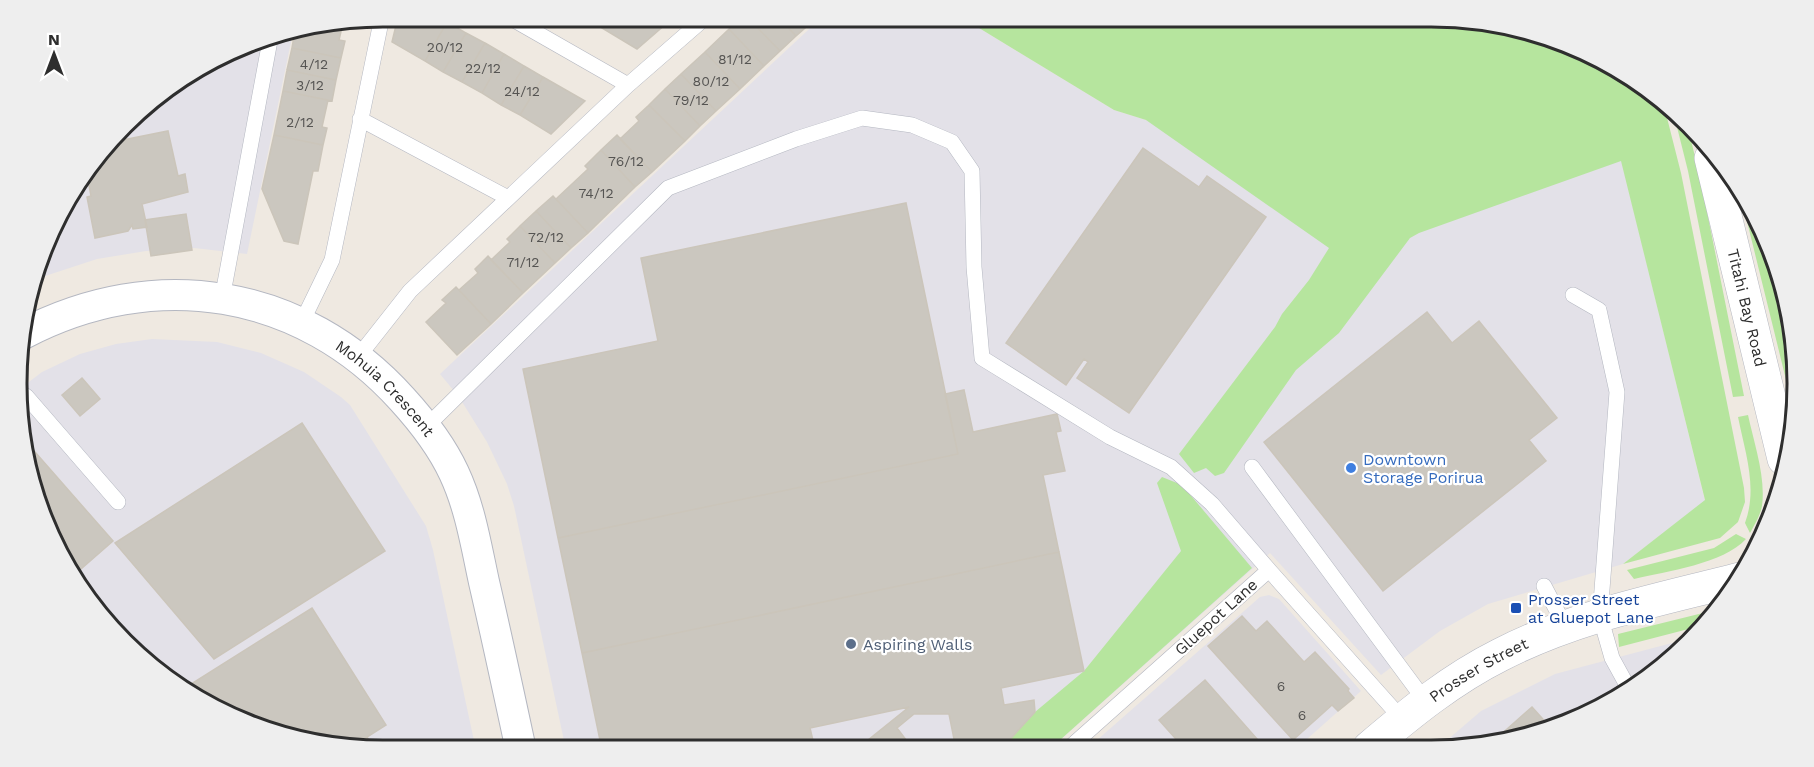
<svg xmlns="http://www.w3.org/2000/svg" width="1814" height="767" font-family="'Work Sans',sans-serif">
<rect width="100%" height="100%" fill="#efe9e1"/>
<path fill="#e3e1e8" d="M822,17H961L1114,110L1146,120L1619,151L1705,501L1623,564L1488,604L1440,631L1381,675L1270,553L1050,749L566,750L514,506L507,484L487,442L459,397L440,374Z
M293,32L247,254L194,248L146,251L97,259L36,279L66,200L142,107L265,36Z
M152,339L217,342L261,353L304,372L341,397L350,405L426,526L433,550L476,750H384L265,731L142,660L66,567L20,432L21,388L42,372L80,354L116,344Z
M1269,595L1279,599L1361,691L1297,748H1088L1260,597Z
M1687,639L1654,674L1571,722L1479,747H1439L1481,711L1555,674Z"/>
<path fill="#b6e59e" d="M961,17H1431L1549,36L1663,102L1681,173L1744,488L1745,502L1738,522L1720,538L1623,564L1705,500L1621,161L1419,233L1410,238L1339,333L1296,370L1224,473L1215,476L1206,468L1194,473L1179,454L1275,327L1282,314L1309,280L1329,248L1146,120L1114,110Z
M1672,107L1688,128L1700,177L1744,396L1733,397L1688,171Z
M1741,197L1759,221L1794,381L1791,400Z
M1748,415C1754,443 1766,477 1762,506C1760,516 1755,524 1750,533L1745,523C1758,488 1745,452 1738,417Z
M1162,477L1182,485L1252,568L1050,749H1001L1035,712L1084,671L1181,551L1157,483Z
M1736,534L1746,539C1723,564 1667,571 1634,579L1627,570L1714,548Z
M1715,610L1700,626L1619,647L1618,634Z"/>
<path fill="#cbc7bf" stroke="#cbc5ba" stroke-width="1.5" d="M398,17H438L447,22L425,61L392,42Z
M583,17H609L602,28Z
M609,17H674L637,49L602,28Z
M743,17H747L780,51L764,66L729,29Z
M747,17H778L796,36L780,51Z
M778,17H808L813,21L796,36Z
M447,22L466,33L443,72L425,61Z
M343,23L339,40L345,41L341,58L292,48L295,31Z
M729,29L764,66L740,89L705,52Z
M466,33L485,43L462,82L443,72Z
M485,43L504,54L482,93L462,82Z
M292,48L341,58L336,80L287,70Z
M705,52L740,89L716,111L681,74Z
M504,54L524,66L501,105L482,93Z
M524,66L543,77L520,115L501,105Z
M287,70L336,80L332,101L283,91Z
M681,74L716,111L700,126L665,89Z
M543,77L585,101L551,134L520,115Z
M665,89L700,126L685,141L649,105Z
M283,91L328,100L322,127L327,128L323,145L274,135Z
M649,105L685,141L652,172L620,139L639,121L636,117Z
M168,131L178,176L185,174L188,192L142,204L147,227L133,229L132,225L128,231L95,238L87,197L91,196L87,175L113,142Z
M274,135L323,145L318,171H313L298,244L284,241L262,189Z
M617,135L652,172L635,187L601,150Z
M1143,148L1199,187L1207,176L1266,217L1129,413L1077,378L1088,362L1084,359L1066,385L1006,343Z
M601,150L635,187L588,233L556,199L588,169L585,166Z
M553,196L588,233L571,248L536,211Z
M906,203L958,454L558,538L523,369L658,341L641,258Z
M536,211L571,248L555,263L520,226Z
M186,214L192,250L151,256L145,220Z
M520,226L555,263L523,293L491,260L510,242L507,239Z
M488,256L523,293L491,324L459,290L478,273L475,269Z
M456,287L491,324L457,355L426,322L446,303L442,300Z
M1427,312L1452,343L1479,321L1557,418L1529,440L1546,461L1383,591L1264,442Z
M82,378L100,399L80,416L62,395Z
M964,390L973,432L1057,414L1061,431L1056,432L1065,471L1043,475L1059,552L582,653L558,538L958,454L945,394Z
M302,423L385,551L214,659L115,543Z
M21,436L113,541L73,576L66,567Z
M1059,552L1084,671L1001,688L1004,705L1034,700L1035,712L1002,748L956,749L949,714H914L897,728L913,749H865L862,745L909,707L810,728L815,749L602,750L582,653Z
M312,608L386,725L353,746L265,731L188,686Z
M1242,616L1256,631L1267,621L1304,662L1315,652L1349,689L1348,691L1354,698L1338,711L1332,705L1293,740L1208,646Z
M1205,680L1265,748H1184L1159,720Z
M1532,707L1551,728L1489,745Z
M367,737L374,749L353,746Z"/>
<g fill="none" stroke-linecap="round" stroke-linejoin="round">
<g stroke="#b4b7c1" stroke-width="16">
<path id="service" d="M509,17L628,85
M360,119L508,198
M1573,295L1599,310L1617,392L1600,616L1612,658L1629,689
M222,299L271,35
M301,324L332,260L382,17
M358,357L410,291L628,85L706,17
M21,401L26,396L118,502
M427,426L668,188L796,139L862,118L912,125L952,142L972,171L974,267L982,358L1110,437L1171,467L1212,504L1269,570
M1252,467L1426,702
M1544,586L1565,626
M1068,749L1269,570L1402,719"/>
</g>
<g stroke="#b4b7c1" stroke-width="32">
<g id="minor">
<path id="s1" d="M23,334C154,265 302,288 402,399C423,422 441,445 454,473C470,507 476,545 484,582C497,638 509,694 521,750"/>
</g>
</g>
<g stroke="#b4b7c1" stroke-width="34">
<g id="secondary">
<path id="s2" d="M1711,158L1784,459"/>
<path id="s3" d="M1369,748C1410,713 1452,679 1500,655C1575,616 1659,600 1740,579"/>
</g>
</g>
<use href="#service" stroke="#fff" stroke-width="15"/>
<use href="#minor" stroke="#fff" stroke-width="30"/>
<use href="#secondary" stroke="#fff" stroke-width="33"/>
</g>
<circle fill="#3f7fe0" stroke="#fff" stroke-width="2" cx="1351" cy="468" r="6"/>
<rect fill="#1a4fb4" stroke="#fff" stroke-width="2" x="1510" y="602" width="12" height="12" rx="3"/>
<circle fill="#5c6f8a" stroke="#fff" stroke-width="2" cx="851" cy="644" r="6"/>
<g text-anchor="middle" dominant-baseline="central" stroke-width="4.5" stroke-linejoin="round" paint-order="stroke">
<g font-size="14" fill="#555452">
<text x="445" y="47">20/12</text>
<text x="735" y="59">81/12</text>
<text x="314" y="64">4/12</text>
<text x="483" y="68">22/12</text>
<text x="711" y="81">80/12</text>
<text x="310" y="85">3/12</text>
<text x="522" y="91">24/12</text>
<text x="691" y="100">79/12</text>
<text x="300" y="122">2/12</text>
<text x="626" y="161">76/12</text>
<text x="596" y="193">74/12</text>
<text x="546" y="237">72/12</text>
<text x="523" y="262">71/12</text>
<text x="1281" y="686">6</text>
<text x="1302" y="715">6</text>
</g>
<g font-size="16" fill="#2e2e2e" stroke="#fff">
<text stroke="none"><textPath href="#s2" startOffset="154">Titahi Bay Road</textPath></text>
<text stroke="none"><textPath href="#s1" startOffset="396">Mohuia Crescent</textPath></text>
<text transform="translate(1216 617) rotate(-42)">Gluepot Lane</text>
<text stroke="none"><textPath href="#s3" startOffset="135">Prosser Street</textPath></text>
</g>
<g font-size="16" fill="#366cbe" stroke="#fff" text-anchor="start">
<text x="1363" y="459">Downtown<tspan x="1363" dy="18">Storage Porirua</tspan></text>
</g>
<g font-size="16" fill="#164399" stroke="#fff" text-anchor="start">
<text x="1528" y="599">Prosser Street<tspan x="1528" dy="18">at Gluepot Lane</tspan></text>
</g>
<g font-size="16" fill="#4e5e75" stroke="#fff" text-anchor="start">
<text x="863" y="644">Aspiring Walls</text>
</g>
</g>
<path d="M0 0H1814V767H0ZM383 27H1431A356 356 0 0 1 1787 383V384A356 356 0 0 1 1431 740H383A356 356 0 0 1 27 384V383A356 356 0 0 1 383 27Z" fill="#eee" fill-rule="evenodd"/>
<path fill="none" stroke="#2e2e2e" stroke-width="3" d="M383 27H1431A356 356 0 0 1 1787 383V384A356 356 0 0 1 1431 740H383A356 356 0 0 1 27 384V383A356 356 0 0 1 383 27Z"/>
<g transform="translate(54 54)" stroke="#ffffff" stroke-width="4.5" paint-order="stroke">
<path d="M0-4.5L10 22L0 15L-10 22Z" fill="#2e2e2e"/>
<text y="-9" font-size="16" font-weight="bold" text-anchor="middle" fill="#2e2e2e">N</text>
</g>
</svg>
